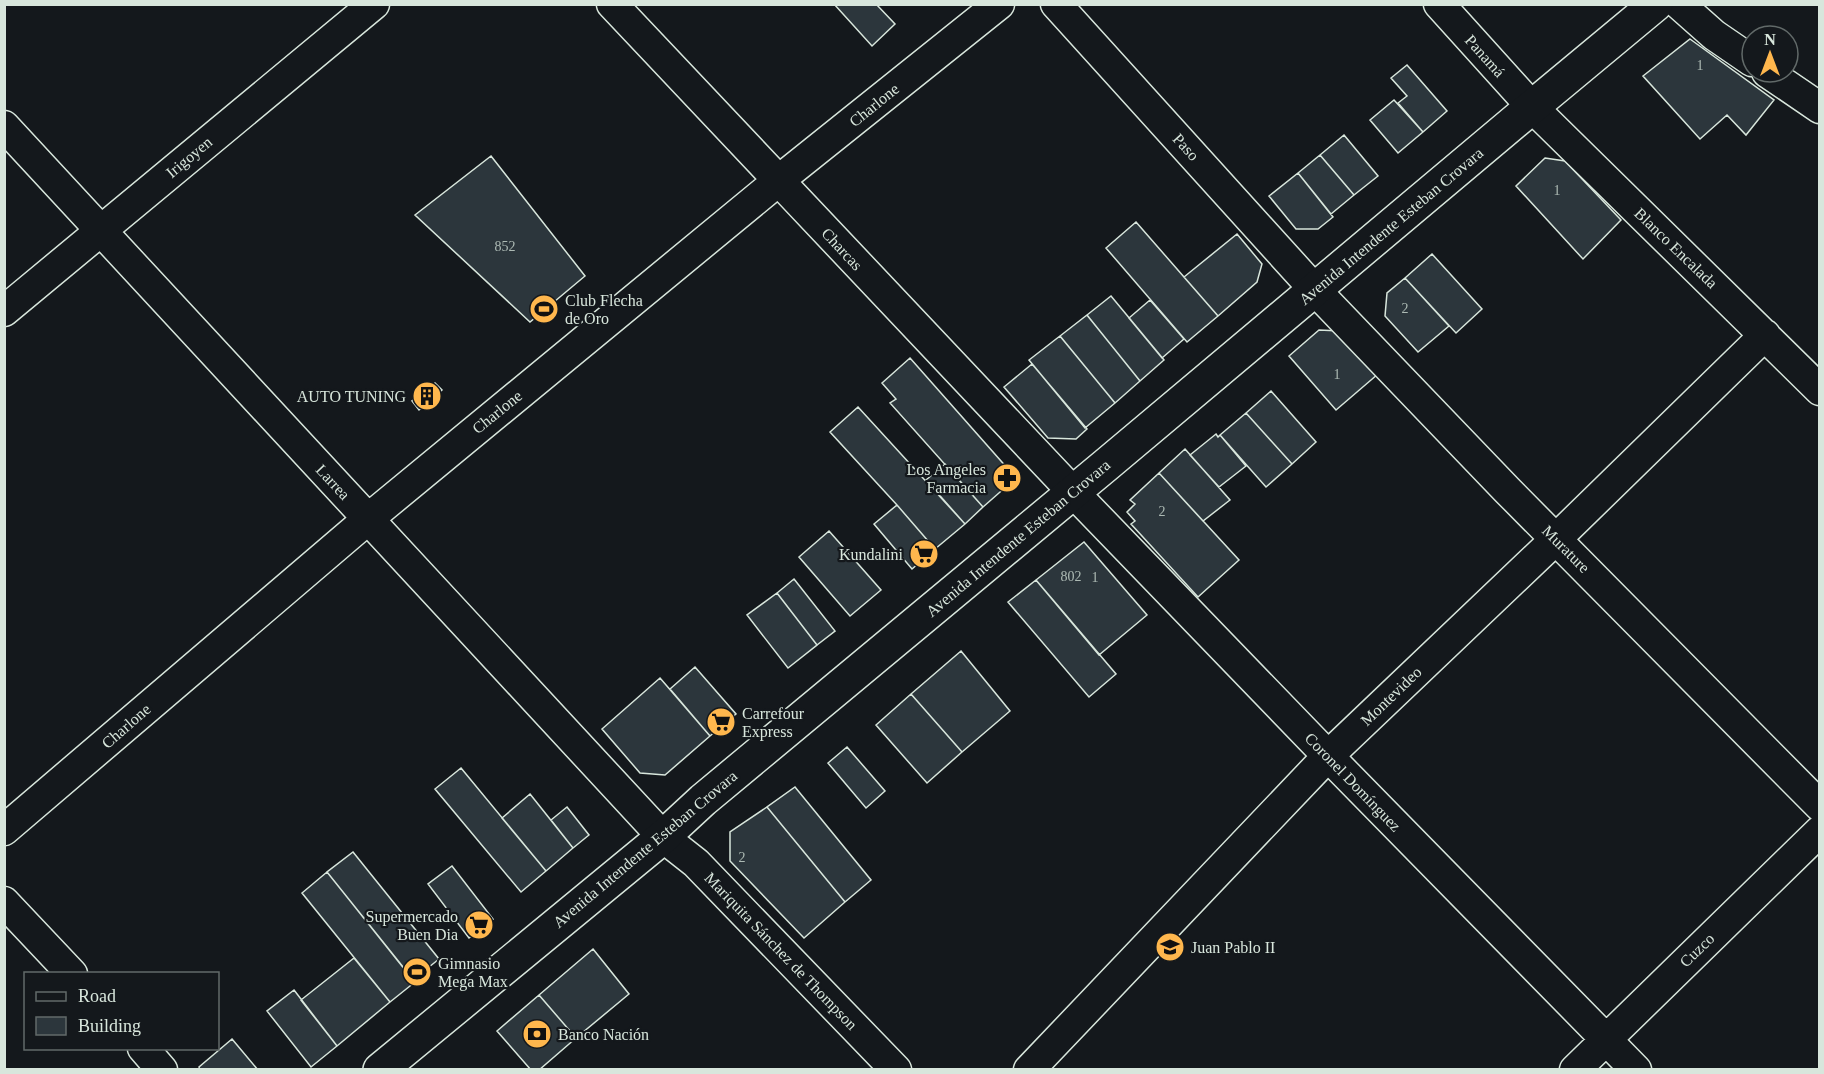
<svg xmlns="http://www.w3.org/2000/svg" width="1824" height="1074" font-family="Georgia,serif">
<rect width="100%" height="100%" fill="#14181c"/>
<path fill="#2c363c" stroke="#d8e6dc" stroke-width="1.5" d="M834,4H876L895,24L872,46Z
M1690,39L1774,100L1746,135L1727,115L1700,139L1643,76Z
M1407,65L1447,111L1423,132L1398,103L1407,96L1391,78Z
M1394,100L1423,132L1398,153L1370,120Z
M1344,135L1378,176L1354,195L1320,155Z
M1320,155L1354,195L1331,214L1298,173Z
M491,156L585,276L530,322L415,215Z
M1545,158L1565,161L1621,220L1583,259L1516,186Z
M1298,173L1333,217L1318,229H1296L1269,196Z
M1136,222L1218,316L1187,342L1106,248Z
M1237,234L1262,264L1257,282L1218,316L1184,277Z
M1432,254L1482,309L1456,333L1405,278Z
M1405,278L1449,326L1418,352L1385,316L1387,293Z
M1111,296L1164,360L1140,381L1087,315Z
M1150,300L1184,339L1162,358L1129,318Z
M1087,315L1140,381L1115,403L1060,336Z
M1319,330L1340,331L1378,374L1336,410L1289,356Z
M1060,336L1115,403L1085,428L1029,360Z
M910,358L1016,478L983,507L890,403L896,399L882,383Z
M1032,364L1087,429L1076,439L1048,438L1004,387Z
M435,383L442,390L419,410L412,401Z
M1271,391L1316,442L1292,464L1246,413Z
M858,407L965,524L935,549L897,505L830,432Z
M1246,413L1292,464L1266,487L1220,435Z
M1216,434L1218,437L1220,435L1246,466L1219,487L1190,455Z
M1185,449L1230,500L1203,521L1159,473Z
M945,464L983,507L965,524L926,480Z
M1159,473L1239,560L1198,597L1131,524L1135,521L1127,512L1135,504L1130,500Z
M897,505L935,549L912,569L874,524Z
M829,531L881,590L850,616L799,557Z
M1084,542L1147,615L1099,655L1036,580Z
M794,579L835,631L817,645L777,593Z
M1036,580L1116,674L1089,697L1008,602Z
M777,593L817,645L788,668L747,615Z
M961,651L1010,711L962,752L911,694Z
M695,667L736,714L710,736L670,689Z
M660,678L710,736L665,775L640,773L602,729Z
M911,694L962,752L927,783L876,725Z
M847,747L885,791L866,808L828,763Z
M461,768L546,871L521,892L435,789Z
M795,787L871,880L845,902L767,807Z
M530,794L573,848L546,871L502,818Z
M567,807L589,835L573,848L551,820Z
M767,807L845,902L804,938L730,861V832Z
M353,852L439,959L413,980L327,872Z
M452,866L493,919L469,938L428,884Z
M327,872L415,982L390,1002L302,893Z
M593,949L629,994L576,1038L539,995Z
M354,958L390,1002L337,1046L301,1000Z
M294,990L337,1046L311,1067L267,1011Z
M539,995L576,1038L539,1070H531L497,1031Z
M232,1039L258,1070H200L199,1067Z"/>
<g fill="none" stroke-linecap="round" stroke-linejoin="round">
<g stroke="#d8e6dc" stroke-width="33">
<path id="minor" d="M612,4L1073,492L1328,756L1636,1070
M1056,4L1315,290L1507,490L1820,806
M1439,4L1532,107L1820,390
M1679,4L1714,35L1752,61
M1767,72L1820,108
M4,126L663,837L696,863L896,1070
M4,311L374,4
M4,830L368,519L778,181L999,4
M4,902L72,974
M143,1048L162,1070
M1029,1070L1328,756L1556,539L1765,335
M1575,1070L1820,831"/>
</g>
<g stroke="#d8e6dc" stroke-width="36">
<path id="major" d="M380,1070L663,837L703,800L1106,465L1532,107L1656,4"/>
</g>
<use href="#minor" stroke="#14181c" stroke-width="30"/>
<use href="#major" stroke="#14181c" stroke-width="33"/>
</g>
<defs>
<g id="stadium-disc" transform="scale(1.5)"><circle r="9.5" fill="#ffb74d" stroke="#14181c"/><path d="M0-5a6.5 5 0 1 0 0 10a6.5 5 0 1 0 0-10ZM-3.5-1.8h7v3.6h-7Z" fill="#111"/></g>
<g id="building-disc" transform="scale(1.5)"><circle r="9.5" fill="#ffb74d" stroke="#14181c"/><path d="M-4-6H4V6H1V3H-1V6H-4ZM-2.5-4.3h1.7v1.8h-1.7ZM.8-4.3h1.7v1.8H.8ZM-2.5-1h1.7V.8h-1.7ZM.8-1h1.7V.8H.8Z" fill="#111"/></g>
<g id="pharmacy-disc" transform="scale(1.5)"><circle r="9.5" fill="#ffb74d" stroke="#14181c"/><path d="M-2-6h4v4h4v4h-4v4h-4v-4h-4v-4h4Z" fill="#111"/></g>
<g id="supermarket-disc" transform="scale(1.5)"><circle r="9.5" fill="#ffb74d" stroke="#14181c"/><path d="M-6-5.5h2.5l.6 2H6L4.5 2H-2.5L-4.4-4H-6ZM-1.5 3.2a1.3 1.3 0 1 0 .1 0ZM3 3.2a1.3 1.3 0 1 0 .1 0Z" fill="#111"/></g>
<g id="university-disc" transform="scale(1.5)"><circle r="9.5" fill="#ffb74d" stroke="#14181c"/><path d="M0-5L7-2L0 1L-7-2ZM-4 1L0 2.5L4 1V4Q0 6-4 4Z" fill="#111"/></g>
<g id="bank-disc" transform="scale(1.5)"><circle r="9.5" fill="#ffb74d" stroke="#14181c"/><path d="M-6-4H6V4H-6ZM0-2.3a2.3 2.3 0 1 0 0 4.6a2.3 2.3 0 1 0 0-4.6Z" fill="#111"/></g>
</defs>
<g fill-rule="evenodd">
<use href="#stadium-disc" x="544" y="309"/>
<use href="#building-disc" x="427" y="396"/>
<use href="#pharmacy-disc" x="1007" y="478"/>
<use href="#supermarket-disc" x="924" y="554"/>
<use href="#supermarket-disc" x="721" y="722"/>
<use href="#supermarket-disc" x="479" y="925"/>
<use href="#university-disc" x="1170" y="947"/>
<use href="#stadium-disc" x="417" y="972"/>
<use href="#bank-disc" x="537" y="1034"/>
</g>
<g text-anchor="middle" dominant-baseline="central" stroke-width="4.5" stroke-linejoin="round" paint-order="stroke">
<g font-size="14" fill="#adbab4">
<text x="1700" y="65">1</text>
<text x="1557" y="190">1</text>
<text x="505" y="246">852</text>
<text x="1405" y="308">2</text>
<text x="1337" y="374">1</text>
<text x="1162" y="511">2</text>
<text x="1071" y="576">802</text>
<text x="1095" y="577">1</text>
<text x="742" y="857">2</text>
</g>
<g font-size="16" fill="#d8e6dc" stroke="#14181c">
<text transform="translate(1485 56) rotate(48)">Panamá</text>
<text transform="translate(874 105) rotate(-39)">Charlone</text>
<text transform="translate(1186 147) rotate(48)">Paso</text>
<text transform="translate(189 157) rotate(-40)">Irigoyen</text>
<text transform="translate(1391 226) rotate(-40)">Avenida Intendente Esteban Crovara</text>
<text transform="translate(1676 248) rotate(44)">Blanco Encalada</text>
<text transform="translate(842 249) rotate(47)">Charcas</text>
<text transform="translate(497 412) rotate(-39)">Charlone</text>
<text transform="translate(333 482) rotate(47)">Larrea</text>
<text transform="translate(1018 538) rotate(-40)">Avenida Intendente Esteban Crovara</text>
<text transform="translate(1566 549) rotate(45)">Murature</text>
<text transform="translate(1391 696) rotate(-44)">Montevideo</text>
<text transform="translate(126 726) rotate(-41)">Charlone</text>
<text transform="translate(1353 782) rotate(46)">Coronel Domínguez</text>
<text transform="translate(645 849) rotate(-40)">Avenida Intendente Esteban Crovara</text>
<text transform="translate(1697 950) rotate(-44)">Cuzco</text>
<text transform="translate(781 951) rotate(46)">Mariquita Sánchez de Thompson</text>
</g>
<g font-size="16" fill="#d8e6dc" stroke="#14181c" text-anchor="start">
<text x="565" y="300">Club Flecha<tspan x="565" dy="18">de Oro</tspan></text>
<text x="406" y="396" text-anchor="end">AUTO TUNING</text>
<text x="986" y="469" text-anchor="end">Los Angeles<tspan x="986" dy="18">Farmacia</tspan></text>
<text x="903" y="554" text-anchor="end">Kundalini</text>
<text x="742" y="713">Carrefour<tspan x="742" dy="18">Express</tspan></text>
<text x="458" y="916" text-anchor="end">Supermercado<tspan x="458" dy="18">Buen Dia</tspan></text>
<text x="1191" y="947">Juan Pablo II</text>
<text x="438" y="963">Gimnasio<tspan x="438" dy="18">Mega Max</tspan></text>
<text x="558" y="1034">Banco Nación</text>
</g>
</g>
<rect width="1824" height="1074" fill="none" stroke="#d8e6dc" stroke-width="12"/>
<rect x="24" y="972" width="195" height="78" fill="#14181c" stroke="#626a69" stroke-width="1.5"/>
<rect x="36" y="992" width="30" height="9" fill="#14181c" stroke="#626a69" stroke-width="1.5"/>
<text x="78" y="1002" font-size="18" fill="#d8e6dc">Road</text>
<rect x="36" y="1017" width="30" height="18" fill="#2c363c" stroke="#626a69" stroke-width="1.5"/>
<text x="78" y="1032" font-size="18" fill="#d8e6dc">Building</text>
<g transform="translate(1770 54)"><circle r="28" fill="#14181c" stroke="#626a69" stroke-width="1.5"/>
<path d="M0-4.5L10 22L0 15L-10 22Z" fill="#ffb74d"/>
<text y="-9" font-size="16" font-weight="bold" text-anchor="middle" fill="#d8e6dc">N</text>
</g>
</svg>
